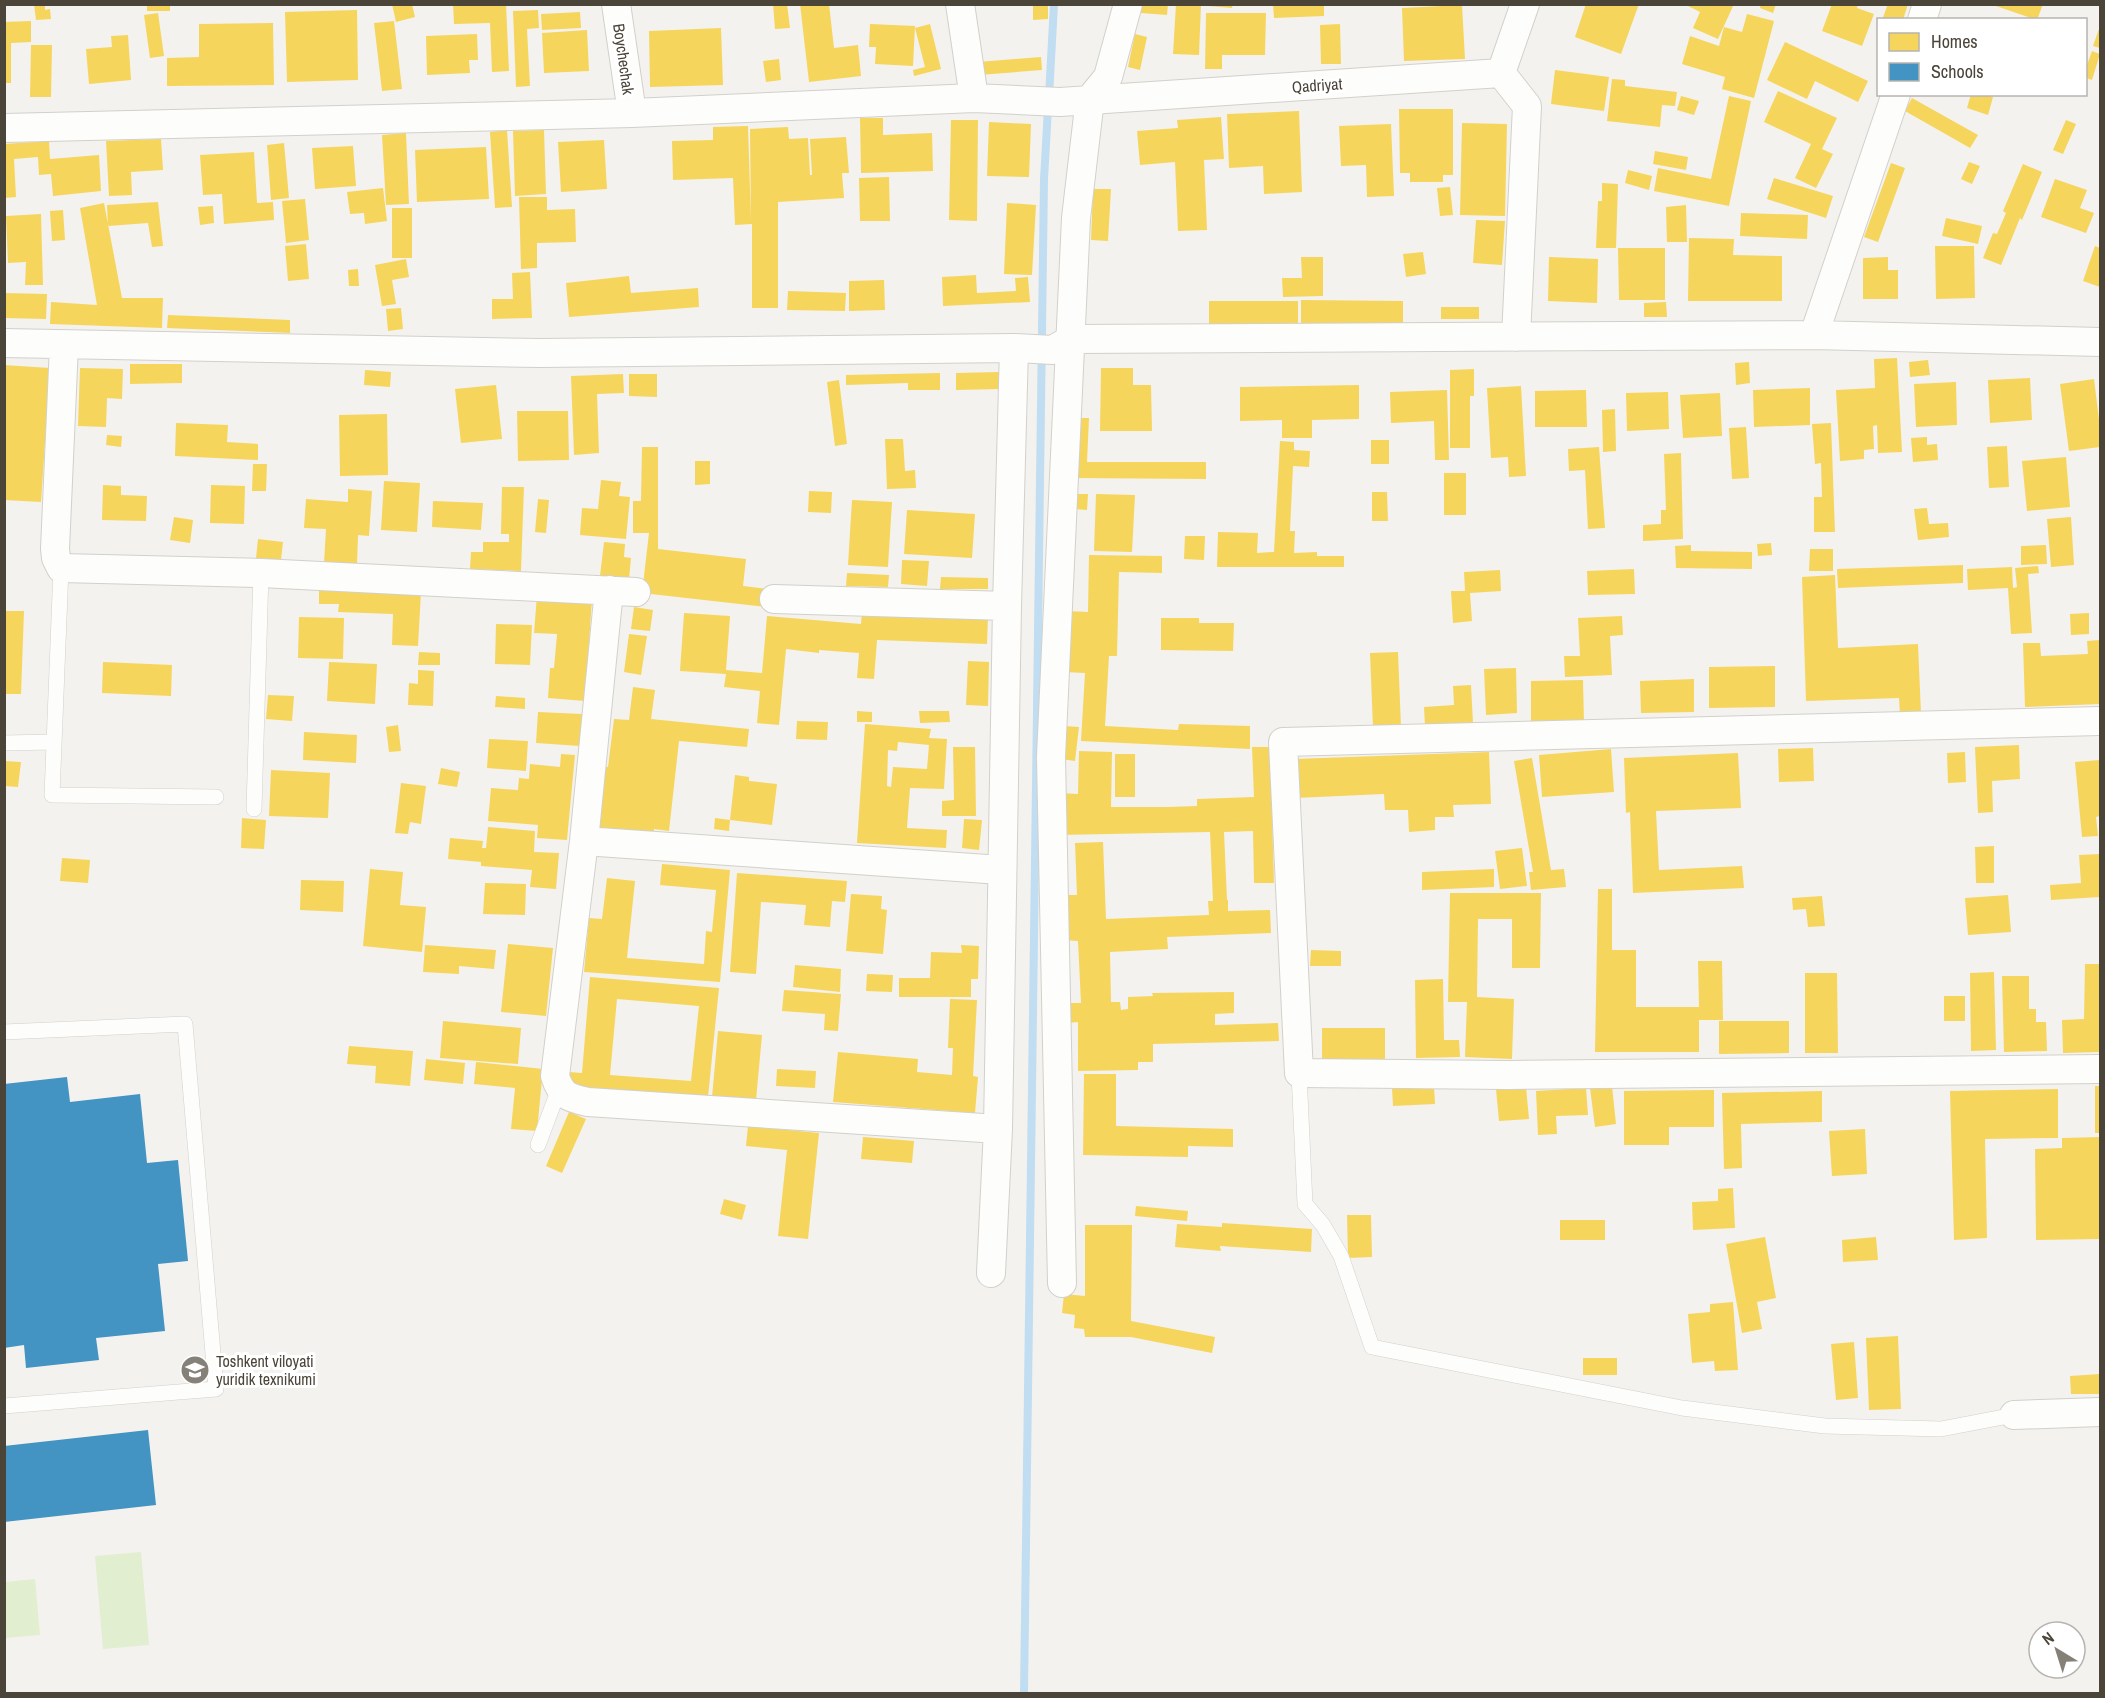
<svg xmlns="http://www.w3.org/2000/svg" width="2105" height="1698" font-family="'Archivo Narrow',sans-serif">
<rect width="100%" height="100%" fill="#f4f2ee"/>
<path fill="#e1eecf" d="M141,1552L149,1645L103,1649L95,1556Z
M35,1579L40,1635L5,1638V1582Z"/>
<path fill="#f6d55c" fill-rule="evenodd" d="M34,4H45V10L50,9L51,19L36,20Z
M147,4H170V11H147Z
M392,4H412L415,17L396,22Z
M453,4H506L509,71L492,72L490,23L454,24Z
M773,4H787L790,28L775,29Z
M800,4H829L834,48L858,45L861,76L809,82Z
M1033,4H1048V19L1033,20Z
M1141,4H1168L1167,15L1141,13Z
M1176,4H1201L1199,55L1173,54Z
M1208,4H1233L1232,8L1208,6Z
M1273,4H1324V16L1274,18Z
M1586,4H1639L1621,54L1575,37Z
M1689,4H1734L1718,39L1693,28L1700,12L1688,6Z
M1761,4H1776L1773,13L1760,8Z
M1832,4H1858L1857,8L1874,14L1862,46L1822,31Z
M1888,4H1908L1903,20H1882Z
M1990,4H2043L2037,20Z
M1462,5L1465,59L1404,61L1402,8Z
M357,10L358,80L287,82L285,12Z
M538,10L539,28L527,29L530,86L516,87L513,11Z
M580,12L581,28L542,30L541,14Z
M158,13L164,56L150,58L144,15Z
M1206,13H1266L1265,55H1222V69H1205Z
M1747,14L1774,21L1754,98L1722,89L1725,77L1682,64L1690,36L1719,46L1724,27L1742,32Z
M31,21V42L11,43V83H4V22Z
M394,21L402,89L382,91L374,23Z
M273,23L274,85L167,86V58L199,57V24Z
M870,24L915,26L913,66L875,64L876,47H869Z
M930,24L941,69L914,76L913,70L925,67L915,28Z
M1340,24L1341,64H1321L1320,25Z
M2100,26V48L2093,46Z
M721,28L723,85L650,87L649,31Z
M587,30L589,71L544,73L542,33Z
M477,34L478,60H469L470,73L427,75L426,36Z
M1135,34L1147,37L1140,70L1128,67Z
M128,35L131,80L89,84L86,49L112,47L111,36Z
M1785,42L1868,81L1858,102L1815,81L1807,99L1767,80Z
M31,45H52L51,97H30Z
M2092,51L2100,54L2092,80L2086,78V68Z
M1041,57L1042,70L979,75L978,62Z
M779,59L781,80L766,82L763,61Z
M1555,70L1609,77L1604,111L1551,104Z
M1612,79L1625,80V86L1677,92L1675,106L1662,105L1660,127L1607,121Z
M1778,91L1837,118L1822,149L1833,154L1816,188L1795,178L1811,144L1764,122Z
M1971,94H1984L1993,97L1988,115L1967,108Z
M1681,96L1699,101L1694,115L1677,110Z
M1729,96L1751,101L1729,206L1654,191L1658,168L1711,179Z
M1912,98L1978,135L1970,148L1905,111Z
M1399,109H1453V175H1443V182H1410V173H1400Z
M1299,111L1302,192L1264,194L1263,166L1229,168L1227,114Z
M1221,117L1224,159L1204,160L1207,230L1178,231L1175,162L1140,165L1137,131L1178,128L1177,120Z
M860,118H883V135L932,133L933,171L861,173Z
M951,120H978L977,221L949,220Z
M2066,120L2076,124L2063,154L2053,150Z
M989,122L1031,124L1029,177L987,176Z
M1462,123L1507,124L1505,216L1460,215Z
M1391,124L1394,196L1367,197L1366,165L1341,166L1339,126Z
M748,126L751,222L750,129L788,127L789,139L808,138L810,175H812L810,139L846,137L849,173H842L844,198L778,202V308H752V224L735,225L733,178L673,180L672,141L713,140V127Z
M507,130L512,207L495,208L490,132Z
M544,130L546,194L515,196L513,131Z
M406,133L409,204L386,205L382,135Z
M161,139L163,170L131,172L132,195L109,196L106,141Z
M604,140L607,189L561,192L558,142Z
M49,141L50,159L99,155L101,191L53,196L51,174L39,175L38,157L14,159L16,197L4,198V144Z
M284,143L289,198L271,200L267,145Z
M353,146L356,186L315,189L312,148Z
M486,147L489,199L417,202L415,150Z
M1655,151L1688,157L1686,170L1653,164Z
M254,152L257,203L273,202L274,220L224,224L222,194L203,195L200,155Z
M1969,162L1980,166L1972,184L1961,179Z
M1891,163L1905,168L1878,242L1864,237Z
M2023,164L2042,172L2022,220L2020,218L2001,265L1983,258L1993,233L1997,234L2006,213L2003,211Z
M1628,170L1652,176L1649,190L1625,183Z
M889,177L890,221H860L859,178Z
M1774,178L1833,196L1826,218L1767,199Z
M2055,179L2087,190L2080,208L2094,213L2086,233L2041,217Z
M1602,183L1618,184L1616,248H1596L1598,201H1602Z
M1450,187L1453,215L1440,216L1437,188Z
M383,188L387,221L365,224L364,213L350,214L347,192Z
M1093,189H1111L1108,241L1091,240Z
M519,197H547V210L575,209L576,242L537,243V268L521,269Z
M305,199L309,240L286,243L282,201Z
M158,202L163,246L152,247L148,223L108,226L107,205Z
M104,203L122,298H163L162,328L50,324L51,302L97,305L80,208Z
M1007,203L1036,205L1032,275L1004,274Z
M1686,205L1687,242H1667L1666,207Z
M213,206L214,223L200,225L198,207Z
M392,208H412V258H392Z
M63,210L65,240L52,241L50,211Z
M1741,213L1808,215L1807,239L1740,236Z
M41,214L43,285H25L26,262L8,263L6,216Z
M1946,218L1982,226L1978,244L1942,236Z
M1476,220L1505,221L1502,265L1473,263Z
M1689,238L1734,239L1733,255L1782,256V301H1688Z
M306,244L309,279L288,281L285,246Z
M1935,246H1974L1975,298L1936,299Z
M2095,246L2100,248V287L2083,281Z
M1618,248H1665V300H1619Z
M1423,252L1426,274L1406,277L1403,254Z
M1301,257H1323V296L1283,297L1282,278H1302Z
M1549,257L1598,259L1597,303L1548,301Z
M1888,257V270H1898V299H1863V258Z
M406,259L409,277L392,280L396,304L382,306L375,265Z
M358,269L359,286H349L348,270Z
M530,272L532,318L492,319V299H513L512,273Z
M976,275L977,293L1016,291L1015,278L1028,277L1030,302L943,306L942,277Z
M629,276L631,293L698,288L699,307L569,317L566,283Z
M884,280L885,310L849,311V281Z
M788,291L846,293L845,311L787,310Z
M4,293L47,294L46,319L4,318Z
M1301,300L1403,301V324L1301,323Z
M1209,301H1298V324H1209Z
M1666,302L1667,317H1644V303Z
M1441,307H1479V319H1441Z
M401,308L403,329L388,331L386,309Z
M168,315L290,320V333L167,328Z
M1897,358L1902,452L1878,453L1877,425L1873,426L1874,449L1864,450V459L1840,461L1836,390L1875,388L1874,359Z
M1928,360L1930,375L1910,377L1909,362Z
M1749,362L1750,383L1736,385L1735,363Z
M130,364H182V383L130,384Z
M4,365L50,368L41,502L4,500Z
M80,368L123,369L122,399L107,398L106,427L78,426Z
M1101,368H1133V385H1151L1152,431H1100Z
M1474,369V396H1470V448H1450V370Z
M365,370L391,372L390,387L364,385Z
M999,372L1000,389L956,390V373Z
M940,373V390H908V383L846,385V375Z
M623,374L624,393L597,394L599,453L574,455L571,376Z
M629,374H657V397L629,396Z
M2030,378L2032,420L1990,423L1988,380Z
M2094,379L2100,428V447L2069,451L2060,384Z
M839,380L847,444L835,446L827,382Z
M1956,382L1957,425L1916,427L1914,384Z
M496,385L502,439L461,443L455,389Z
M1359,385V419L1312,420V438H1282V420L1240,421V387Z
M1521,386L1526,476L1509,477L1508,457L1491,458L1487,388Z
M1810,388V425L1754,427L1753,390Z
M1447,390L1449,460H1435L1434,421L1391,423L1390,392Z
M1586,390L1587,427H1535V391Z
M1668,392L1669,429L1627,431L1626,393Z
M1720,393L1722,436L1683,438L1680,395Z
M1615,409L1616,451L1603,452L1602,410Z
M517,411H568L569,460L518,461Z
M387,414L388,475L340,476L339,415Z
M1074,418H1089L1087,462H1206V479L1071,478Z
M176,423L228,425L227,442L258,444V460L175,456Z
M1831,423L1835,532H1814V497H1822L1821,463L1815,464L1812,424Z
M1746,427L1749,478L1732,479L1729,428Z
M107,435L122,436L121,447L106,445Z
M1927,437V445L1937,444L1938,460L1913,462L1911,438Z
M885,439H903L905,471L915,470L916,488L887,489Z
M1371,440H1389V464H1371Z
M1280,441L1294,442V450L1310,451L1309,467L1293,466L1290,531H1295L1294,553L1317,552V556H1344V567H1217L1218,532L1258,533L1257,553L1274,552Z
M2007,446L2009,487L1989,488L1987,447Z
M642,447H658V549L746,559L743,586L769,589L766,607L642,593L649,533H633V501H641Z
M1599,447L1605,528L1588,529L1585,470L1569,471L1568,449Z
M1681,453L1683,539L1643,541V525L1661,524V510H1666L1664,454Z
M2066,457L2070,507L2027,511L2022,461Z
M695,461H710V484L695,485Z
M253,464H267L266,491H252Z
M1444,473H1466V515H1444Z
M601,480L621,482L619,496L630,497L626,539L580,535L582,508L598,509Z
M384,481L420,483L417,532L381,530Z
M103,485L121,486V495L147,496L146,521L102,520Z
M211,485L245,486L244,524L210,523Z
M502,487H524L521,571L470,569L471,552H483V542H509V534H501Z
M348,489L372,491L369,536L358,535L357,565L324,563L326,529L304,528L306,499L348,502Z
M809,491L832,492L831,513L808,512Z
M1372,492H1387L1388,521H1372Z
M1074,494H1088L1087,510L1073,509Z
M1096,494L1135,495L1132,552L1094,551Z
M538,499L549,500L546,533L535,532Z
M852,500L892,502L888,567L848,565Z
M433,501L483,503L481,530L432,527Z
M1927,508L1929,524L1948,523L1949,537L1918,540L1914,509Z
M907,510L975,514L972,558L904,554Z
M174,517L193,520L190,543L170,540Z
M2071,517L2074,565L2051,567L2047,519Z
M1185,536H1205L1204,560L1184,559Z
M258,539L283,542L281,560L256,558Z
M604,542L625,544L624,557L631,558L629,579L600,576Z
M1771,543L1772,555L1758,556L1757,544Z
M1691,545V551L1752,552V569L1676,568L1675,546Z
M2046,545L2047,564L2021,565V546Z
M1810,549H1833V571H1809Z
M1089,555L1162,556V573L1119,572L1117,656H1109L1105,726L1178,730L1179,724L1250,726V749L1081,741L1085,673L1064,672L1067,611L1088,612Z
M902,560L929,561L927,586L901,584Z
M1963,565V583L1838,588L1837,569Z
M2038,566L2039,573L2028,574L2032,633L2011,634L2008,588L1968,590L1967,569L2012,567L2013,588L2017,587L2015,568Z
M1634,569L1635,594L1588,595L1587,571Z
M1500,570L1501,591L1470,593L1472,621L1453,623L1451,591H1465L1464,572Z
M847,573L889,575L888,587L846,586Z
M1835,575L1838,648L1918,644L1921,714L1900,715L1899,698L1806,701L1802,577Z
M941,577L988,578V589H940Z
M319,589L421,592L418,646L392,645L393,614L338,612L339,604H319Z
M537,595L592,599L585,701L548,698L550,668H554L557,634L534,633Z
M634,607L653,610L650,631L631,629Z
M4,611H24L21,694H4Z
M862,611L988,616L987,644L877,640L874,679L857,678L859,653L819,650V653L786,649L779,725L757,723L760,691L724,687L726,674L680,671L684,613L730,616L726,670L762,673L767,616L861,624Z
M2089,613V634L2071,635L2070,614Z
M1622,616L1623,635L1610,636L1612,675L1565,677L1564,656H1580L1578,618Z
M299,617L344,618L343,659L298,658Z
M1161,618H1199V623H1234L1233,651L1161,650Z
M496,624L532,625L530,665L495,664Z
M629,634L647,636L641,675L624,672Z
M2100,640V704L2025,707L2023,643H2040L2041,656L2088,654L2087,641Z
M419,652L440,653V665H418Z
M1398,652L1401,727L1373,728L1370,653Z
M968,661L989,662L988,706L966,705Z
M103,662L172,665L171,696L102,693Z
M329,662L377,664L375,704L327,701Z
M1775,666V707L1709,708V667Z
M1516,668L1517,713L1486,715L1484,669Z
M418,670L434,671L433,706L408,705L409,683L418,684Z
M1694,679V712L1641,713L1640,681Z
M1583,680L1584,723L1531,724V681Z
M1471,685L1473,723L1425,726L1424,707L1454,705L1453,686Z
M633,687L655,690L651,719L749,729L747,747L679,741L669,831L654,829V834L597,828L604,766L608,767L614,719L629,720Z
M268,695L294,696L292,721L266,719Z
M496,696L525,698V709L495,707Z
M857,711L872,712V722H857Z
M919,711H949L950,722L920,723Z
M538,712L582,714L580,746L536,743Z
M797,721L828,722L827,740L796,739Z
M865,724L931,729L929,738L947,739L944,789L910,788L907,828L947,830L946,848L857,843ZM898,742L929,745L927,769L893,767L891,787L887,786L888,750L897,751Z
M398,725L401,751L389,752L386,727Z
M1064,726L1079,727L1075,761L1061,759Z
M304,732L357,735L356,763L303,760Z
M489,739L528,741L526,771L487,768Z
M2019,745L2020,779L1992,781L1993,812L1978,813L1975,747Z
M953,747H975L976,816H942V801L954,800Z
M1252,747H1270L1274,883H1254L1253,831L1224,832L1227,900H1228V911L1270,910L1271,933L1167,937L1168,949L1110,952L1111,1002H1120L1121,1010L1128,1009V997L1153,996L1152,993L1234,992V1013L1215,1014V1025L1278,1023L1279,1041L1153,1044V1062H1138V1070L1078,1071V1022L1068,1023V1003H1081L1078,941L1063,940V895H1077L1075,843L1103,842L1106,919L1209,915L1208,901H1213L1210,832L1059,835L1060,793L1078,794L1079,751L1112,752L1111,807H1168L1197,806V799L1254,797Z
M1813,748L1814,781L1779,782L1778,749Z
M1611,749L1614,792L1542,797L1539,755Z
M1489,752L1491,804L1453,805L1454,817H1435V830L1409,832L1408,810H1385L1384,794L1295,798L1294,759Z
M1965,752L1966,782L1948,783L1947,753Z
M1738,753L1741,808L1656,811L1659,870L1742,866L1744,888L1633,893L1630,812L1626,813L1624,758Z
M561,754L575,755L567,840L537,838L538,825L488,821L491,788L518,790L519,778L529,779L530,764L560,767Z
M1115,754H1135V797H1115Z
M1532,758L1551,870L1564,869L1566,887L1531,890L1529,872H1533L1514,761Z
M2100,760V816L2096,817L2098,836L2082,837L2075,762Z
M4,761L21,762L18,787L4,786Z
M441,768L460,772L457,787L438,784Z
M271,770L330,773L328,818L269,816Z
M735,775L749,777V781L777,784L772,825L730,820Z
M401,783L426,786L421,824L410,822L408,834L395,833Z
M242,818L266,820L264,849L241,848Z
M715,818L730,820L729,831L714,829Z
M964,819L982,820L979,850L962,848Z
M488,827L535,831L534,852L559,853L556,889L530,887L532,870L481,866V862L448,859L450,838L483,841L482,848H486Z
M1994,846V883H1976L1975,847Z
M1522,848L1527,886L1500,889L1495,851Z
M2100,854V897L2051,900L2050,885L2081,883L2079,855Z
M62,858L90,860L88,883L60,881Z
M662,864L730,870L720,982L584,972L589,918L602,919L607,878L635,881L627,958L704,964L706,931L712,932L716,890L660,885Z
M370,869L403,872L400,905L426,907L422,952L363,946Z
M1494,869V887L1422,890V872Z
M737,873L847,881L845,902L832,901L830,927L804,925L806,905L761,902L756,974L730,972Z
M301,880L344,881L343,912L300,910Z
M485,883L526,884L525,915L483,914Z
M1598,889H1612V950H1636V1007H1699L1698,961H1722L1723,1020H1699V1052H1595Z
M1450,893H1541L1540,968H1512V919H1478L1477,997L1514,999L1512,1059L1465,1057L1467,1002H1448Z
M851,894L882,896L881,909L887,910L883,954L846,951Z
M2008,895L2011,932L1968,935L1965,898Z
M1822,896L1825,926L1808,927L1806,909L1793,910L1792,898Z
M508,944L553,948L546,1016L501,1012Z
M425,945L496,950L494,969L459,966V974L423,972Z
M961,945L979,946L978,979H971V997H899V978H930L931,952L962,953Z
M1311,950L1341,951V966H1310Z
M2085,964H2099V1052L2063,1053L2062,1020L2084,1019Z
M795,965L841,969L840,992L793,987Z
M1994,972L1996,1050L1971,1051L1970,973Z
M1805,973H1837L1838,1053H1805Z
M867,974L893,975L892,992L866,991Z
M2002,976H2029V1009H2036V1022H2046L2047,1051L2004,1052Z
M590,977L719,988L708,1097L568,1086L569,1072L582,1073ZM617,999L699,1006L691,1081L610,1075Z
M1443,979L1444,1040H1459L1460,1057L1416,1058L1415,980Z
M784,990L841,994L838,1031L824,1030L825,1014L782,1011Z
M1944,996H1965V1021H1944Z
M950,999L977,1000L973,1076L978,1077L975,1113L833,1102L838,1052L918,1059L917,1072L952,1075L953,1048H948Z
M443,1021L521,1028L518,1064L440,1058Z
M1719,1021H1789V1053L1719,1054Z
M1322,1028H1385V1060H1322Z
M718,1031L762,1035L756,1100L712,1097Z
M349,1046L413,1051L410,1086L375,1083L376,1066L347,1064Z
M426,1059L465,1063L463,1084L424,1080Z
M476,1062L543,1069L537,1131L511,1129L515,1088L474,1084Z
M777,1069L816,1071L815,1088L776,1086Z
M1084,1074H1116V1126L1233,1129V1147L1188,1146V1157L1083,1155Z
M1434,1086L1435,1104L1393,1106L1392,1088Z
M1612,1086L1616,1124L1595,1127L1590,1088Z
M2095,1086H2100V1133H2095Z
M1526,1087L1529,1119L1499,1121L1496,1089Z
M1586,1088L1588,1115L1556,1116L1557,1134L1538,1135L1536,1091Z
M2058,1089V1138L1985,1139L1987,1238L1954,1240L1950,1091Z
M1714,1090V1127H1669V1145H1624V1091Z
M1822,1091V1122L1741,1124L1742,1168L1724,1169L1722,1093Z
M569,1112L586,1119L562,1173L546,1166Z
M748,1126L819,1133L808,1239L778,1236L787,1150L746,1146Z
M1865,1129L1867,1174L1832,1176L1829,1131Z
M863,1137L914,1141L912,1163L861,1159Z
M2100,1137V1239L2036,1240L2035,1149L2062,1148V1138Z
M1733,1188L1735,1228L1693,1230L1692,1202L1718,1201V1189Z
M724,1199L746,1205L742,1220L720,1214Z
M1136,1206L1188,1211L1187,1221L1135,1216Z
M1347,1215H1371L1372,1257L1348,1258Z
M1560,1220H1605V1240H1560Z
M1222,1223L1312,1229L1311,1252L1220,1246L1221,1251L1175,1247L1177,1224L1222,1227Z
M1085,1225H1132L1131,1321L1215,1337L1212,1353L1131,1337H1085L1084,1329L1074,1328L1075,1315L1062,1313L1064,1294L1085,1296Z
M1765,1237L1776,1298L1757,1302L1762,1329L1742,1333L1726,1244Z
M1876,1237L1878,1260L1843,1262L1842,1240Z
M1733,1302L1738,1370L1715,1371L1714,1361L1692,1363L1688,1314L1710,1312V1304Z
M1898,1336L1901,1409L1869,1410L1866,1338Z
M1854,1342L1858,1398L1836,1400L1831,1344Z
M1583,1358H1617V1375H1583Z
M2100,1374V1394H2071L2070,1376Z"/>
<path fill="#4393c3" d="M67,1077L70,1102L140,1094L147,1163L178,1160L188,1261L158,1264L165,1331L96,1338L99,1360L26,1368L24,1345L4,1348V1084Z
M148,1430L156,1505L4,1522V1446Z"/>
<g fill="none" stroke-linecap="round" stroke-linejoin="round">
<path stroke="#c0ddf1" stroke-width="8" d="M1049,96L1054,4
M1024,1694L1044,179L1048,108"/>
<g stroke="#d2d0cb" stroke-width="16">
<path id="service" d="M61,568L52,795L216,797
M4,743L53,742
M254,809L261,573
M4,1032L185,1024L216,1389L4,1406
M1299,1073L1305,1204L1323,1225L1341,1256L1372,1347L1682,1408L1825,1426L1941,1429L2014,1415
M538,1145L559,1089"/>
</g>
<g stroke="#d2d0cb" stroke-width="30">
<path id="minor" d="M616,4L632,113
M960,4L974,98
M1922,20L1927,4
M1501,73L1527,106L1516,337
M4,128L632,113L974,98L1060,102L1501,73L1525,4
M1814,335L1896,94
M4,343L539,353L1014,348L1053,350L1071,339L1814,335L2100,342
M64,345L55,549L56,558L61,568L261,573L636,592
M609,590L584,841L555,1076C561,1096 569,1098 588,1102L998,1129
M774,599L1007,606
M2100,721L1283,742L1299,1073L1507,1075L2100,1069
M584,841L1001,870
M991,1273L998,1129L1007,606L1014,348
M1062,1283L1051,757L1076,218L1090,99L1108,77L1128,4
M2014,1415L2100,1412"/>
</g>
<use href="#service" stroke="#fdfdfc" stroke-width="15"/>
<use href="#minor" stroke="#fdfdfc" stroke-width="28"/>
</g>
<defs>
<g id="university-disc" transform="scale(1.5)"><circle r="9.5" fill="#868178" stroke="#fff"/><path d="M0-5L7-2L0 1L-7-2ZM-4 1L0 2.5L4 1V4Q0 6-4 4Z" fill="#fff"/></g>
</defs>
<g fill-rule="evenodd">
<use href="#university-disc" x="195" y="1370"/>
</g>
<g text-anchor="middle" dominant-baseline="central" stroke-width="6" stroke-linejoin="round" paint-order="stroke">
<g font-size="16" fill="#4b4439" stroke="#fff">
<text transform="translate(624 59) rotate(82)">Boychechak</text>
<text transform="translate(1317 85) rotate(-4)">Qadriyat</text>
</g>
<g font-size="16" fill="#4b4439" stroke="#fff" text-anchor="start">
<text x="216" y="1361">Toshkent viloyati<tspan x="216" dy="18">yuridik texnikumi</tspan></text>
</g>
</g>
<rect width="2105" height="1698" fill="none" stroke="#4b4439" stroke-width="12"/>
<rect x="1877" y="18" width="210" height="78" fill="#ffffff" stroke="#b7b4b0" stroke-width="1.5"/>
<rect x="1889" y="33" width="30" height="18" fill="#f6d55c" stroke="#b7b4b0" stroke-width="1.5"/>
<text x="1931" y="48" font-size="18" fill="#4b4439">Homes</text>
<rect x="1889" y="63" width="30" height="18" fill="#4393c3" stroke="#b7b4b0" stroke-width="1.5"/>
<text x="1931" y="78" font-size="18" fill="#4b4439">Schools</text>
<g transform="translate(2057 1650) rotate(322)"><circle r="28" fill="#ffffff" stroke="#b7b4b0" stroke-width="1.5"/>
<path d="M0-4.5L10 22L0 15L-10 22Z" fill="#868178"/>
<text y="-9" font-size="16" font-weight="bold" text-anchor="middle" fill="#4b4439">N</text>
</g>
</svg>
